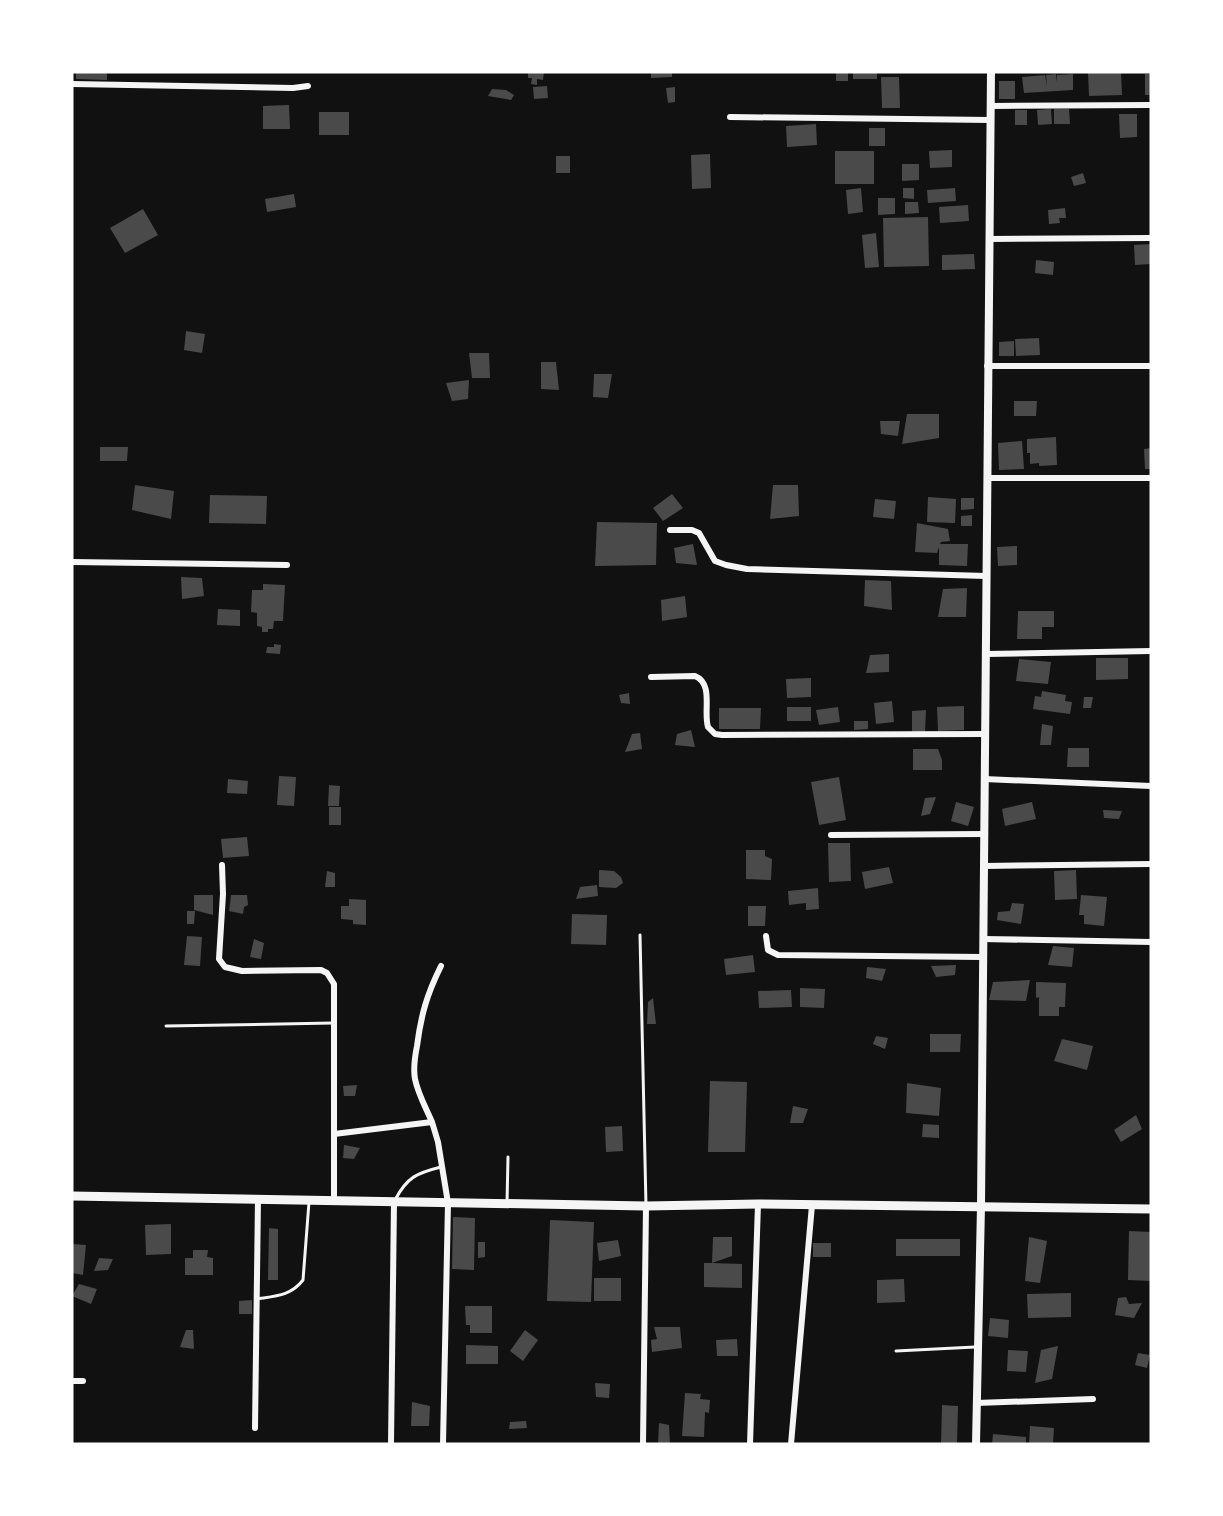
<svg xmlns="http://www.w3.org/2000/svg" width="1223" height="1516" font-family="Spectral,serif">
<rect width="100%" height="100%" fill="#111"/>
<path fill="#4a4a4a" d="M76,72H107V80L76,79Z
M528,72H544L543,80L537,79V85L531,84L532,78H528Z
M651,72H672V77L651,78Z
M836,72H848V81H836Z
M853,72H877V79H853Z
M1088,72H1121L1122,95L1089,96Z
M1056,74L1057,82V75L1073,74V90L1024,93L1022,77L1045,75L1047,86L1046,75Z
M1145,74H1151V95H1145Z
M881,77H899L900,108H882Z
M999,81H1015V99H999Z
M547,86L548,98L534,99L533,87Z
M675,87V102L668,103L666,88Z
M492,89L506,90L514,95L511,100L488,96Z
M289,105L290,129H263V106Z
M1051,109L1052,124L1038,125L1037,110Z
M1054,109H1069L1070,124H1054Z
M1015,110H1027V125H1015Z
M319,112H349V135H319Z
M1119,114H1137V137L1120,138Z
M816,124L817,145L787,147L786,126Z
M869,128H885V146H869Z
M952,150V167L930,168L929,151Z
M835,151H874V184H835Z
M710,154L711,188L692,189L691,155Z
M556,156H570V173H556Z
M902,164H919V180L902,181Z
M1083,173L1086,183L1074,186L1071,177Z
M861,188L863,212L848,214L846,190Z
M903,188H914V199L903,198Z
M955,188L956,201L928,203L927,190Z
M294,194L296,207L267,212L265,199Z
M878,198H895V214L878,215Z
M905,202H918L919,213L905,214Z
M968,205L969,221L940,223L939,207Z
M1065,208L1066,218H1059L1060,223L1049,224L1048,210Z
M143,209L158,235L125,253L110,228Z
M928,217L929,266L884,267L883,218Z
M876,233L879,267L865,268L862,235Z
M1151,244V264L1135,265L1134,245Z
M974,254L975,269L942,270V255Z
M1036,260L1054,262L1053,275L1035,273Z
M186,331L205,334L202,353L184,350Z
M1039,338L1040,355L1016,356L1015,339Z
M1014,341V356H999V342Z
M469,353H489L490,378H472Z
M541,362H556L559,390L541,389Z
M594,374H612L608,398L593,397Z
M469,380L468,399L452,401L446,383Z
M1014,401H1037L1036,416H1014Z
M907,414H939V438L902,444Z
M880,421H900L898,436L881,434Z
M1056,437L1057,465L1039,466V463L1030,464V453H1027V439Z
M1022,441L1024,469L999,470L998,443Z
M100,447H128L127,461H100Z
M1151,448V469H1145L1144,449Z
M135,485L174,491L171,519L132,510Z
M773,485H798L799,516L770,519Z
M672,494L683,508L663,521L653,508Z
M210,495L267,496L266,524L209,523Z
M928,497L956,499L955,523L927,522Z
M961,498H974V509L961,510Z
M875,499L896,501L894,519L873,517Z
M972,515V526H961V516Z
M597,522L657,523L656,565L595,566Z
M917,523L948,529L950,541L941,542L940,544H968L967,566L939,565V547L937,553L915,552Z
M693,544L697,565L676,563L674,548Z
M1017,546V565L998,566L997,547Z
M181,577L202,578L204,596L182,599Z
M865,580L891,581L892,610L864,606Z
M263,584L285,585L283,621H274L273,629H268V632H262V627L257,626V613L251,612L252,590H263Z
M967,588L966,617H938L943,589Z
M685,596L687,617L662,621L661,600Z
M218,609L240,610V626L217,625Z
M1018,611H1054V627H1042V639H1017Z
M274,644L281,645L280,654L266,653L267,647H274Z
M889,654V672L866,673L870,655Z
M1096,658H1128V679L1096,680Z
M1019,659L1051,662L1048,684L1016,681Z
M811,678V697L787,698L786,679Z
M1042,691L1066,695L1065,701L1072,702L1070,714L1033,709L1035,696L1041,697Z
M629,693L630,704L621,703L619,695Z
M1084,697H1093L1091,708H1083Z
M892,701L894,722L876,724L874,703Z
M964,706V730L938,731L937,707Z
M787,707H811V721H787Z
M838,707L840,722L819,725L816,710Z
M719,708H761L760,729H719Z
M926,710L925,732L912,733V711Z
M854,721H868V729L854,730Z
M1042,724L1053,726L1051,745H1040Z
M691,730L695,747L675,745L677,734Z
M640,733L642,749L625,752L632,734Z
M1068,748H1089V767H1067Z
M913,749H938L942,760V770H913Z
M279,776L296,777L294,806L277,805Z
M839,777L846,820L819,825L811,782Z
M228,779L248,781L247,794L227,793Z
M329,785L340,786L339,806H328Z
M936,797L930,814L921,816L925,798Z
M956,802L974,807L968,826L951,821Z
M1032,802L1036,819L1005,826L1002,809Z
M329,807H341V825H329Z
M1103,810L1122,811L1119,819L1104,818Z
M247,837L249,856L223,858L221,839Z
M828,843H850L851,881L829,882Z
M746,850H765V856L772,859L771,880L746,879Z
M889,867L893,883L865,889L862,872Z
M599,870L614,871L621,877L623,883L616,888L599,887Z
M1076,870L1077,899L1055,900L1054,871Z
M327,871L335,873V887H325Z
M597,885L598,896L576,899L580,887Z
M818,888L819,909L806,910V903L789,905L788,891Z
M194,895H213V915L194,910Z
M231,895H247L248,905L244,907L243,914L229,911Z
M1081,895L1107,897L1104,926L1084,924V915H1079Z
M349,899L366,900V925L353,924V920L341,919V906H349Z
M1012,903L1024,904L1021,924L997,920L998,912L1010,911Z
M748,906H766L765,926H748Z
M187,911H195L194,924H187Z
M572,914L607,915L606,945L571,944Z
M187,936L202,937L200,966L184,965Z
M254,939L264,943L261,959L250,957Z
M1053,946L1074,948L1072,967L1048,965Z
M753,955L755,972L726,975L724,959Z
M956,965L955,975L936,977L931,966Z
M867,967L886,969L882,981L866,978Z
M1030,980L1026,1001L989,1000L993,982Z
M1036,982L1066,983L1065,1007H1059V1016H1039V997L1036,998Z
M800,988L825,989L824,1008L800,1007Z
M791,990L792,1007L759,1008L758,991Z
M653,998L656,1024H647L648,1002Z
M930,1034H961L960,1052H930Z
M876,1036L888,1038L885,1049L873,1044Z
M1062,1039L1093,1046L1087,1070L1054,1061Z
M710,1081L747,1082L745,1152H708Z
M907,1083L941,1088L939,1116L906,1113Z
M357,1085L355,1096H344L343,1086Z
M793,1106L808,1109L803,1123H790Z
M1136,1115L1142,1129L1121,1142L1114,1130Z
M923,1124L939,1125V1138L922,1137Z
M622,1126L623,1151L606,1152L605,1127Z
M344,1145L360,1148L354,1159L343,1158Z
M453,1217L475,1218L474,1270L452,1269Z
M550,1220L594,1222L591,1302L547,1301Z
M171,1224V1254L146,1255L145,1225Z
M269,1228L278,1229V1280H268Z
M1129,1231L1151,1232V1281L1128,1280Z
M713,1237H732V1256L712,1263L742,1264V1288L704,1287V1263H712Z
M1029,1237L1047,1241L1040,1283L1025,1281Z
M896,1239H960V1256H896Z
M618,1240L621,1256L599,1261L597,1243Z
M478,1242H485V1257L478,1258Z
M813,1243H831V1257H813Z
M72,1244L86,1245L83,1275L72,1273Z
M193,1250H208L207,1257L213,1258V1275H185V1258H193Z
M99,1258L113,1259L108,1270L94,1271Z
M594,1278H621V1301H594Z
M904,1279L905,1302L877,1303V1280Z
M79,1284L97,1289L91,1304L72,1296Z
M1071,1293V1317L1028,1318L1027,1294Z
M1126,1297L1129,1304L1142,1303L1134,1318L1115,1315L1118,1298Z
M252,1300V1314H239V1301Z
M465,1306H492V1333H470V1325H466Z
M990,1318L1009,1320L1008,1338L988,1336Z
M654,1327H680L682,1348L652,1352L651,1340L657,1339Z
M186,1330H193L194,1349L180,1347Z
M525,1330L538,1340L523,1361L510,1351Z
M737,1339L738,1356H717L716,1340Z
M466,1345L498,1346V1364H466Z
M1058,1346L1052,1379L1035,1383L1041,1350Z
M1008,1350L1028,1351L1026,1372L1007,1371Z
M1138,1353L1150,1355L1147,1368L1135,1365Z
M595,1383L610,1384L609,1398L596,1397Z
M685,1393L701,1394L700,1399L710,1400L709,1413L705,1412L704,1437L682,1436Z
M412,1402L430,1406L429,1426H411Z
M942,1405L958,1406L957,1444H941Z
M526,1421L527,1428L509,1429L510,1422Z
M659,1423L669,1425L670,1444H658Z
M1030,1426L1054,1428L1053,1444H1029Z
M993,1434L1026,1437V1444H992Z"/>
<g fill="none" stroke-linecap="round" stroke-linejoin="round">
<path stroke="#f5f5f5" stroke-width="3" d="M640,935L646,1206
M166,1026L333,1023
M395,1200C407,1177 417,1173 441,1167
M507,1203L508,1157
M256,1299C275,1296 291,1296 303,1280L309,1202
M896,1351L975,1347"/>
<path stroke="#f5f5f5" stroke-width="6" d="M72,84L293,88L308,86
M990,106L1151,105
M730,117L990,120
M989,239L1151,238
M987,366H1151
M987,478H1151
M670,530H692L699,533L715,561L726,565L747,569L986,576
M72,562L287,565
M985,654L1151,651
M651,677L695,676C714,684 703,711 708,727L715,734L722,735L985,734
M984,779L1151,786
M831,835L984,834
M222,865L223,894L219,959L225,967L242,971L321,970L327,973L334,984V1201
M984,866L1151,864
M766,936L768,950L778,955L983,957
M983,939L1151,942
M432,1122L438,1142L448,1203L443,1444
M334,1134L432,1122C426,1108 418,1094 415,1079C413,1068 415,1056 417,1046C421,1015 427,994 441,966
M72,1381H83
M976,1403L1093,1399
M255,1428L258,1199
M391,1444L394,1202
M643,1444L646,1206
M750,1444L758,1204
M791,1444L812,1205"/>
<path stroke="#f5f5f5" stroke-width="8" d="M976,1444L981,1206L991,72"/>
<path stroke="#f5f5f5" stroke-width="9" d="M72,1196L646,1206L758,1204L1151,1209"/>
</g>
<rect width="1223" height="1516" fill="none" stroke="#ffffff" stroke-width="147"/>
</svg>
